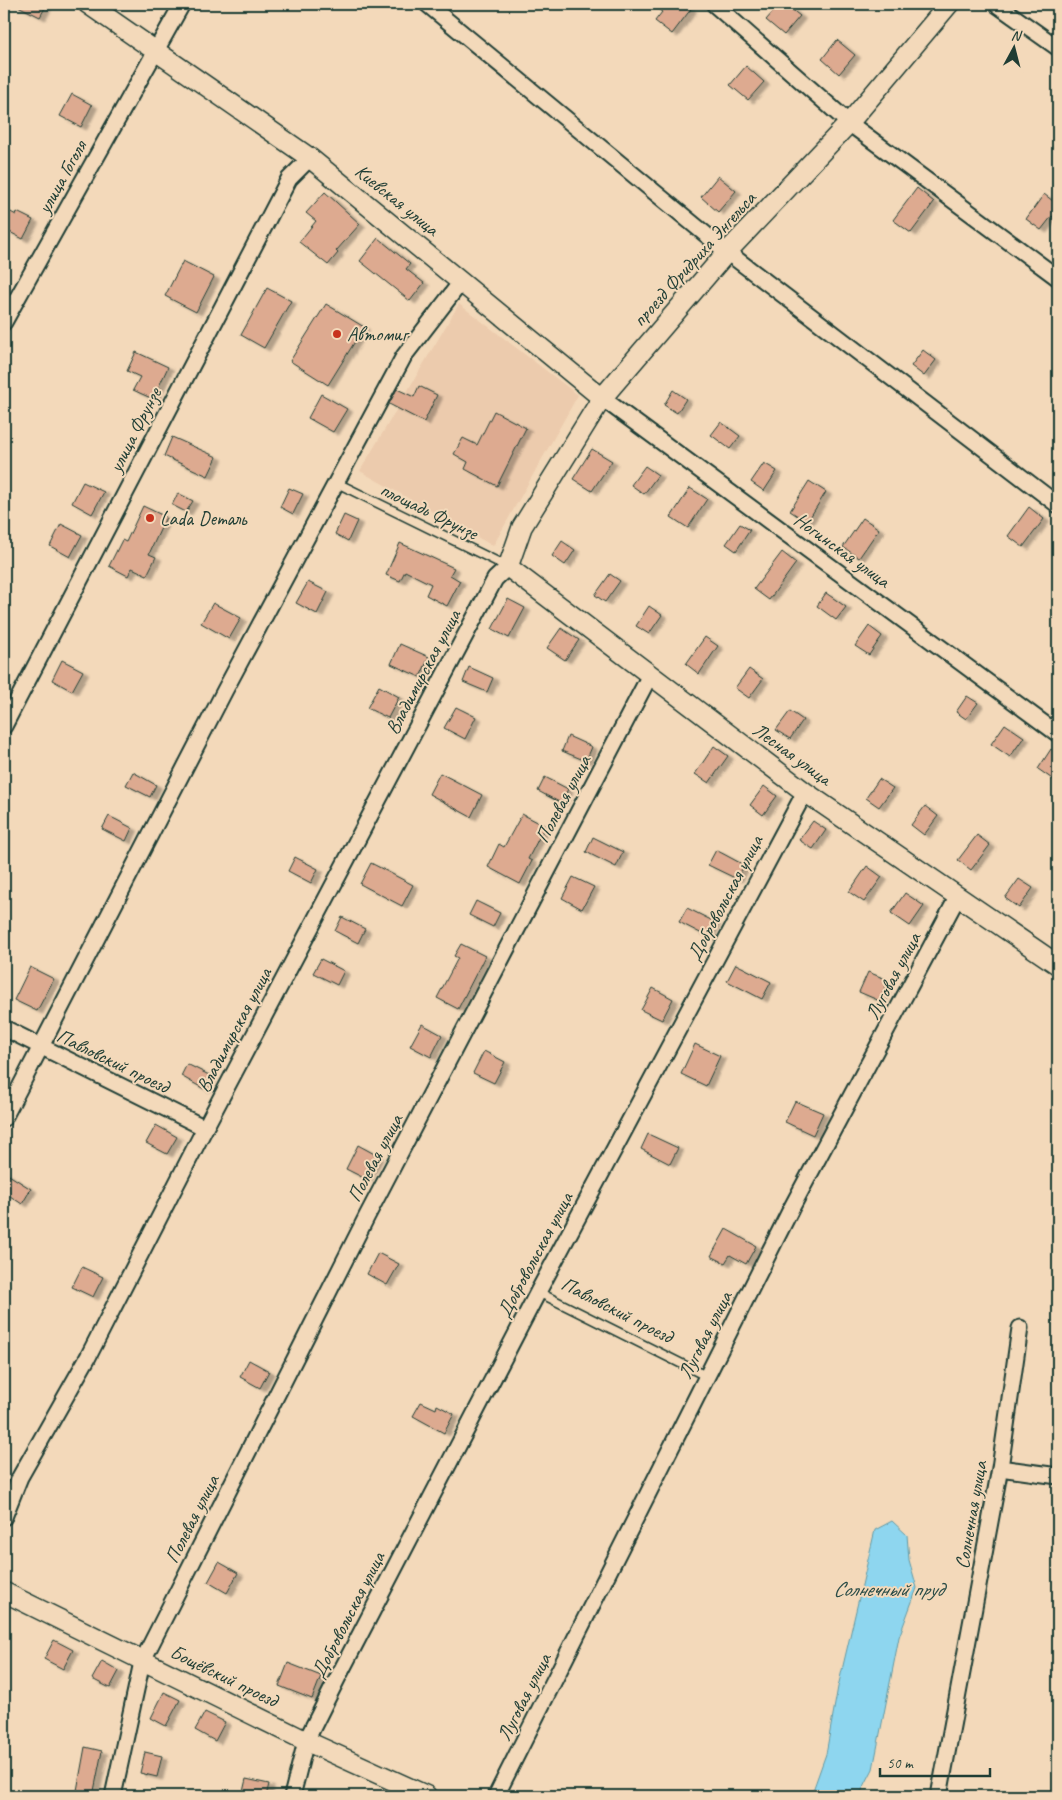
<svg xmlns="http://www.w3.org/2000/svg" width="1062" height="1800" font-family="Caveat,sans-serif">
<defs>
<filter id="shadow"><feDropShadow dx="5.5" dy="3" stdDeviation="1" flood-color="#0004"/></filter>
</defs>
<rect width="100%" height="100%" fill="#f3d9ba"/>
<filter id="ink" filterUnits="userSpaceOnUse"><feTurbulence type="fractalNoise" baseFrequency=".02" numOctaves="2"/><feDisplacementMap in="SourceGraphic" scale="10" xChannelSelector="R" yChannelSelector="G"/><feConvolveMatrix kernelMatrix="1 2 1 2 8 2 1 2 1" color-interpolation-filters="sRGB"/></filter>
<g filter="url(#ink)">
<path fill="#eccbad" d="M459,304L578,395L493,546L360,471Z"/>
<path fill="#8ed6ef" stroke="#6299a4" d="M892,1521L907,1535L909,1560L917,1588L899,1637L873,1769L859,1796H811L826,1754L838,1687L875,1530Z"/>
<path fill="#ddaa90" stroke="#1f3d34" filter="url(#shadow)" d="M14,4H47L40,17Z
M651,4H684L691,9L672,34L655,21L662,12Z
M780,4H785L800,16L784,35L766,20Z
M837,40L855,55L839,74L822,59Z
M746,66L764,82L748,100L730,85Z
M72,94L92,105L81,127L60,116Z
M718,176L736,191L718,212L701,197Z
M917,188L934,202L911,233L893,220Z
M325,192L360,224L336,251L338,253L328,265L299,242L316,221L306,213Z
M1044,194L1058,205V221L1052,216L1041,230L1026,219Z
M9,211L16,215L17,212L33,220L23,239L4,229V221Z
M378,238L410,264L406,269L424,283L410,301L360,261Z
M183,261L214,277L196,312L165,296Z
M267,288L291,301L264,348L241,335Z
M326,304L364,327L328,385L290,361Z
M923,350L936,360L924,376L911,366Z
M136,352L168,367L153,399L133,390L140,377L127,371Z
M419,386L437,395L424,422L389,404L397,389L414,397Z
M673,390L686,399L677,413L664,405Z
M321,394L347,409L333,432L308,418Z
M494,411L526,428L497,486L465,469L468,462L454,454L463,438L477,445Z
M721,422L740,436L730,449L711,435Z
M172,437L217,457L208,476L164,456Z
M592,449L612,461L592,491L573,479Z
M764,463L777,471L764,491L751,482Z
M645,466L658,475L644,494L631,485Z
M809,481L826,492L807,522L790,511Z
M83,482L104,492L92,514L72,503Z
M289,488L303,494L293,514L280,507Z
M690,488L707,499L688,528L671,517Z
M178,493L193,501L186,512L172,505Z
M143,506L166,517L149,554L156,557L147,575L132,568L128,576L109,566L122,540L126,542Z
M1029,507L1044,519L1023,547L1008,536Z
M344,515L357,521L348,541L335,534Z
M863,518L879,529L859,558L843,547Z
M61,524L82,535L70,557L50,546Z
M740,524L750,530L736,551L726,544Z
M562,541L575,550L565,565L552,556Z
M400,543L454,568L450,575L460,581L447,606L426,595L431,584L405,571L400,581L386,575Z
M782,552L796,563L769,600L754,589Z
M610,574L620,581L605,602L595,595Z
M308,582L328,592L317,614L296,603Z
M826,593L846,607L836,620L817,606Z
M508,599L525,608L509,638L492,629Z
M213,603L241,618L229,639L201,623Z
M649,606L662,615L649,634L636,626Z
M869,626L882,636L869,655L855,646Z
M561,628L579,640L565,660L547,648Z
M705,637L718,646L699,674L686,664Z
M400,644L429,657L420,677L391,664Z
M62,660L83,671L72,691L52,680Z
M469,667L493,678L487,692L463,682Z
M749,669L763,679L749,698L735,688Z
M379,686L399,697L388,718L367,708Z
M967,696L978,703L966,719L956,712Z
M456,707L476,717L465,739L444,728Z
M790,711L803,720L790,739L776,730Z
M1005,724L1024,737L1010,757L991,744Z
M568,736L592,747L586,761L562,751Z
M714,746L728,756L709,783L695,774Z
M1051,749L1058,754V783L1038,769Z
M133,772L156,785L150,797L126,785Z
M440,773L482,795L471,817L429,794Z
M545,777L568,789L561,803L538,791Z
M879,779L893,788L879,807L866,798Z
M764,786L777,796L763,815L750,805Z
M925,806L938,816L924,835L911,825Z
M522,814L545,826L528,859L532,861L520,884L488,867L499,844L504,847Z
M109,816L132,828L126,841L102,829Z
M813,821L826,830L813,849L799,840Z
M977,835L990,845L971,870L958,860Z
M593,837L623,852L616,867L586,852Z
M716,850L744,865L737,879L708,865Z
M295,857L318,869L311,883L288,871Z
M371,863L413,885L402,906L360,884Z
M867,866L882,877L864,902L849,892Z
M573,877L594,887L582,909L562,898Z
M1019,879L1033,888L1019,908L1005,898Z
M905,893L924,906L910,926L891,913Z
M476,901L500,913L493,927L469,915Z
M687,908L715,922L708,937L679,922Z
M342,917L365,929L358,943L335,931Z
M461,944L485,956L458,1009L437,998L458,958L454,956Z
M321,959L344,971L337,985L313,973Z
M736,964L771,982L762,999L727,981Z
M30,967L54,979L37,1011L14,1000Z
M868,972L888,980L880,1001L859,992Z
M653,988L673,999L662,1020L641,1010Z
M422,1024L442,1035L431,1057L410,1046Z
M695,1044L720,1056L706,1086L681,1074Z
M484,1051L505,1062L494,1083L473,1073Z
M187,1064L211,1076L204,1089L181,1076Z
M795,1101L823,1113L813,1135L785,1122Z
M156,1125L177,1137L167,1154L146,1143Z
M648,1134L678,1148L670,1164L641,1149Z
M358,1145L378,1156L366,1179L346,1169Z
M4,1172L31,1189L22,1204L4,1192Z
M726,1229L756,1246L746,1264L730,1255L725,1263L711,1256Z
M378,1253L399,1264L387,1285L367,1274Z
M82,1267L103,1277L93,1297L72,1287Z
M249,1360L269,1371L260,1388L240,1377Z
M421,1402L436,1409L437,1405L454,1414L444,1433L413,1416Z
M219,1562L238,1573L227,1593L208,1582Z
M54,1640L73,1650L63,1669L44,1659Z
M102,1661L119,1671L110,1688L92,1679Z
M288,1663L321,1676L312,1699L279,1686Z
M164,1692L180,1700L166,1726L151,1718Z
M205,1712L225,1722L215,1741L195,1730Z
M85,1747L102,1751L93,1796H76Z
M145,1752L162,1756L157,1777L140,1773Z
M246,1779L269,1784L266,1796H242Z"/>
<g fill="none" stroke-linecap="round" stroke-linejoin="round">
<g stroke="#1f3d34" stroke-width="11">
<path id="service" d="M337,483L508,567
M538,1292L706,1376"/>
</g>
<g stroke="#1f3d34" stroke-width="19">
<path id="minor" d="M427,4L727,252L1058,505
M714,4L849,123L1058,278
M996,4L1058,48
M4,322L182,4
M602,398L1058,734
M4,726L289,179L310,158
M4,1028L205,1128
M4,1118L225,690L404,356L461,282
M1000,1468L1058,1476
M4,1517L20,1477L88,1357L205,1128L495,579L508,567
M113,1796L142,1662L367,1216L650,675
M292,1796L306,1741L339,1675L538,1292L805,792
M496,1796L792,1207L958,896
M939,1796L1000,1468L1020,1328"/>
</g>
<g stroke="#1f3d34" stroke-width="22">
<path id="tertiary" d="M88,4L310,158L602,398
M949,4L849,123L727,252L602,398L522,527L508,567L805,792L1058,965
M4,1592L306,1741L427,1796"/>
</g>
<use href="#service" stroke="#f3d9ba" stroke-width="8"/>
<use href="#minor" stroke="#f3d9ba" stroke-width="15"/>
<use href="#tertiary" stroke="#f3d9ba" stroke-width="19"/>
</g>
</g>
<g fill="#c8321e" stroke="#f3d9ba" stroke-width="2">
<circle cx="337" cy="334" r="5"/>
<circle cx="150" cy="518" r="5"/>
</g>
<g text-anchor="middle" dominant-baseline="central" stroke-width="4" stroke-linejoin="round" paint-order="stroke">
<g font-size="20" fill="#1f3d34" stroke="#f3d9ba">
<text transform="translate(62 177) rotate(-61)">улица Гоголя</text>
<text transform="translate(397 200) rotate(39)">Киевская улица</text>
<text transform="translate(694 259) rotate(-48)">проезд Фридриха Энгельса</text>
<text transform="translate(135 430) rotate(-63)">улица Фрунзе</text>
<text transform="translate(429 511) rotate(26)">площадь Фрунзе</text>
<text transform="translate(842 550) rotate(36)">Ногинская улица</text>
<text transform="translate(423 672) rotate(-62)">Владимирская улица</text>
<text transform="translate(792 754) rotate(36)">Лесная улица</text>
<text transform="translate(563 799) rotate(-62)">Полевая улица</text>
<text transform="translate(725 898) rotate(-62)">Добровольская улица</text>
<text transform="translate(893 976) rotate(-62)">Луговая улица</text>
<text transform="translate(234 1030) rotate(-62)">Владимирская улица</text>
<text transform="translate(113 1061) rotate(26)">Павловский проезд</text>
<text transform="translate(375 1158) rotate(-62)">Полевая улица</text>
<text transform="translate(535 1255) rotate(-62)">Добровольская улица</text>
<text transform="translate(617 1310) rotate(27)">Павловский проезд</text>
<text transform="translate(705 1335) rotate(-63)">Луговая улица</text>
<text transform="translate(971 1515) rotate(-80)">Солнечная улица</text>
<text transform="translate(192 1519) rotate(-63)">Полевая улица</text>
<text transform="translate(348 1615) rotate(-63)">Добровольская улица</text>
<text transform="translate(224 1676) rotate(26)">Бощёвский проезд</text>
<text transform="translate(524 1697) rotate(-63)">Луговая улица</text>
</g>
<g font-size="20" fill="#1f3d34" stroke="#f3d9ba" text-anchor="start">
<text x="347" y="334">Автомиг</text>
<text x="160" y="518">Lada Dеталь</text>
</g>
<g font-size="21" font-style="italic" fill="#2a4c47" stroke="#f3d9ba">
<text x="888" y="1589">Солнечный пруд</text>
</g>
</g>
<rect width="1062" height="1800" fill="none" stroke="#f3d9ba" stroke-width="20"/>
<rect x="10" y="10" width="1042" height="1780" fill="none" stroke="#1f3d34" stroke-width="2" filter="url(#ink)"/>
<g transform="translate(1014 48) rotate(7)" stroke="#f3d9ba" stroke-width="4" paint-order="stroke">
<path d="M0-4L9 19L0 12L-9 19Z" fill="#1f3d34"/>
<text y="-8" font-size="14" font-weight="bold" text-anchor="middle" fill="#1f3d34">N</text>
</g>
<path d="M880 1768v8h110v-8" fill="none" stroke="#1f3d34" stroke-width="2.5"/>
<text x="887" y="1768" font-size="15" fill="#1f3d34" stroke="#f3d9ba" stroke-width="4" paint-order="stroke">50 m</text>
</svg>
